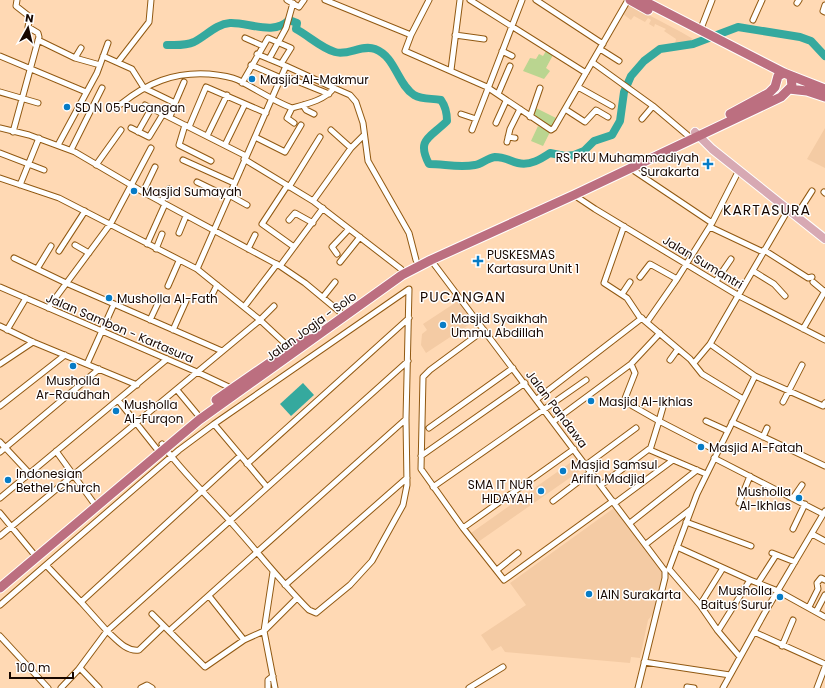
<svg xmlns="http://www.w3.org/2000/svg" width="825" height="688" font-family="Poppins,sans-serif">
<rect width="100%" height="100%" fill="#ffd9b4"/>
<path fill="#f4cba4" d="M628,4L681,32L693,39L686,43L675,44L676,39L664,31L666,29L655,24L654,27L649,24L651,20L648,18L645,22L634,16L631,20L623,14Z
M825,128V168L807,159Z
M458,301L473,322L426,353L421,345L422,334L427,330L423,324Z
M577,458L584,468L478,542L471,533Z
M614,508L663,571L664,580L658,608L648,620L640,658L631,657L630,663L505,652L501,646L492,651L481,635L526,605L510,583Z"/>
<path fill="#bad590" d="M546,51L553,55L546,68L550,71L544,79L523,71L530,58L536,59L539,54L543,56Z
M536,108L556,118L551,127L532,116Z
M538,126L550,132L543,146L531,141Z"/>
<path fill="#35a99e" d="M303,383L314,395L291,416L280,404Z"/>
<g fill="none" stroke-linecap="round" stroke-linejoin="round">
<path stroke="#35a99e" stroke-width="8" d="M167,45C177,45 185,46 194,42C206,36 216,24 230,23C248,22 274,36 289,20L297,23L296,29C309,36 321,48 335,52C348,56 362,44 375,49C396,57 397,84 414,95C423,100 432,98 441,100C446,107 447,113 447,121C430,138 416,139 429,164C444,164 459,168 475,165C482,164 487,158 495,157C505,157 510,161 518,163C530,166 541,159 550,153L565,156L574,155L584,151L594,141L612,135L620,121L624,92L631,76L644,61L660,49L693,44L738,27L800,37L811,41L825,56"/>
<g stroke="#915912" stroke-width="7">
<path id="street" d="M287,0L299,7L304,0
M325,0L411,35
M429,0L411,35L405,51L487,87L551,130L554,128L628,0
M470,0L586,73
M536,0L603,44
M797,3L799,0
M825,5L823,11L825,12
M753,20L762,0
M700,31L712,0
M455,35L484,39
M245,38L263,46
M38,40L75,58L81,48
M600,49L619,61
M502,51L512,56
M0,56L86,92
M103,56L132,69L144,88L175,103L170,117
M75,58L100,65
M269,59L286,28L293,3
M118,62L149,22L151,0
M592,62L653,106L692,139
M251,65L281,78
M451,70L460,0
M282,75L329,94
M242,83L268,38L291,48L281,64
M578,87L612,106
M334,88L350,95L356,102L363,123L368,161L409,233L416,260
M0,92L38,103
M498,94L510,66
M175,103L184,82
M121,104C147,83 174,72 208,74C218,75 229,76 238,80C256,89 273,101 292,108C307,104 325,100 334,88L286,66
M145,105L246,156
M303,105L306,110L314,114
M292,108L287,118L294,123
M565,109L585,122L596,110L608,117
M461,114L476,119
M530,117L540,88
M642,119L653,106
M496,123L506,101
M185,125L179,145L211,161
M189,127L206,87L266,113
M0,128L29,135L75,152L143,192L280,266L305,283L340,312
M131,128L149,137L163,114
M331,130L351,148
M472,130L522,0
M13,132L39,37L38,33L28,27L30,17L16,6L17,0
M138,132L151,109
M207,136L227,95
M255,137L285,152L301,125
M508,137L515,138
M507,142L510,129L520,109
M58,145L97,73L108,43
M225,145L245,104
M71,150L102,88
M0,153L44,170
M244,159L313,201L401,269
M183,160L234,183
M96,165L121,130
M630,168L712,223
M0,178L59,198L197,269L260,320L291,349
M197,182L228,197
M20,185L39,138
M287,186L262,224L294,247
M289,187L320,137
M143,192L155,167
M824,192L825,193
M229,195L247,205
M574,195L595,209L739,296L825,340
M313,201L351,148L364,135
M161,202L169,189
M788,210L710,344L755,376L823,406L825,403
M796,216L812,191
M289,220L295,213L313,223
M624,226L604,283L627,298L639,316L690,359L702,374L743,399
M710,227L763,252
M179,233L186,216
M147,244L165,204
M75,245L89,253
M156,249L162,234
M248,249L255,235
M764,250L808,278L812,277
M59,251L85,211
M337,254L332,247L349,229
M14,258L66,283L222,351
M431,260L665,571V578L638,688
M340,262L360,237
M280,266L323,208
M37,269L51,246
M197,269L286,66L257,54
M753,271L774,284L785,296
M640,277L650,264L677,279
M716,281L731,259
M813,282L825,292
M168,286L179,261
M0,287L197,372L233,389
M622,294L630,282
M211,297L217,285
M323,297L335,282
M244,307L277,264
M48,308L111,223L151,148
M150,320L158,303
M647,322L677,279L712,223L739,170
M0,326L33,342L137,385
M803,329L825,291
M7,330L26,298
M173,330L186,301
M484,330L430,370L423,377L421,469L463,528L504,580L613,501
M670,360L678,349
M694,363L710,344
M0,364L33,342
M87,364L114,304
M631,364L635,373L624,401L659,421L650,450L706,474
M177,390L197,414
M537,399L642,318
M118,400L156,448
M783,402L802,365
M0,406L65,355
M663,407L659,421L717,451
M554,421L631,364L660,333
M706,421L728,431
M732,422L825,466
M429,428L513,368
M763,437L767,428
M0,442L29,473
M162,444C182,472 207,495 230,521C257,551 281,582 309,610L316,613L350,585L372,561L403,505L407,485L406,419L409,289L214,424L267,487
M56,451L93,502
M0,452L99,369
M421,456L525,383
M714,458L823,514
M247,464L409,318
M586,465L636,428
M601,485L649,449
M433,487L586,380
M0,498L167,359
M793,498L802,485
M553,501L591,472
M615,503L673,460
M739,503L750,476
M0,513L33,553
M686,522L751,546
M630,523L697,470
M463,528L574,449
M793,529L805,504
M812,534L825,541
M0,536L260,320L274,306
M646,544L691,509
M677,547L750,580
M772,553L795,562
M669,569L697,494L755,376
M669,569L700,605L718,631L740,657
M497,570L518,553
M273,572L264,631L297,598
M758,583L776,555
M285,585L407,478
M209,596L244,640
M81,602L46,565L179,450L214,424
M0,605L46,565
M700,605L723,568
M809,607L818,589L817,583L821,578L825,580
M816,612L825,595
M152,614L205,667L244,640L264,631L275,688
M164,626L139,650C126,652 116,639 107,631L408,361
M169,631L406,419
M718,631L750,580L778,591L825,617
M754,632L825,664
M0,636L48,688
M782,646L793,620
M644,662L730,675
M80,668L99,688
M687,687L694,688
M61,688L78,670L107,631L81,602L240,456
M141,688L147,685L152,688
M268,688V680L273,676
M469,688L503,667
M723,688L764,614L825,511
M817,688L825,667"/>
</g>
<g stroke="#fff" stroke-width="10">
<path id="primary" d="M695,132L712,149L825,239"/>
</g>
<g stroke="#fff" stroke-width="11">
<path id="highway" d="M630,0L648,10
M642,0L784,73L825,89
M789,89L807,91L825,97
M730,114L769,93L775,87L778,76L784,73
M216,400L307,337
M0,588L199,420L402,275L431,260L574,195L781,97L792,86L791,77"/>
</g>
<use href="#street" stroke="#fff" stroke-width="5"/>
<use href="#primary" stroke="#d7a9b3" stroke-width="8"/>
<use href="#highway" stroke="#bc6f80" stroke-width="9"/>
</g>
<g fill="#077cc6" stroke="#fff" stroke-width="1.5">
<circle cx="252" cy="79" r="4"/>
<circle cx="67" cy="107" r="4"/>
<path d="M706 158h4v4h4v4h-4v4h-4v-4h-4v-4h4z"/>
<circle cx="134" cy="191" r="4"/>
<path d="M476 255h4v4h4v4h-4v4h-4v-4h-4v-4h4z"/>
<circle cx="109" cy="298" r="4"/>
<circle cx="443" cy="325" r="4"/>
<circle cx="73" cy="366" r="4"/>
<circle cx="591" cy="401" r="4"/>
<circle cx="116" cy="411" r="4"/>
<circle cx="701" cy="447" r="4"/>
<circle cx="563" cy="471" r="4"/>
<circle cx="8" cy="480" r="4"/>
<circle cx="541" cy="491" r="4"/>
<circle cx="799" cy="498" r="4"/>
<circle cx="589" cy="594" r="4"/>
<circle cx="780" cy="597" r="4"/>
</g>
<g text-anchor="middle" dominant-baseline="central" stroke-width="3" stroke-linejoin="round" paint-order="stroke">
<g font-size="12" fill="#170700" stroke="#fff" text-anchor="start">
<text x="260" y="79">Masjid Al-Makmur</text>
<text x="75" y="107">SD N 05 Pucangan</text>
<text x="699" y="157" text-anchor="end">RS PKU Muhammadiyah<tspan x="699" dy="14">Surakarta</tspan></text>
<text x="142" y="191">Masjid Sumayah</text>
<text x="487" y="254">PUSKESMAS<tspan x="487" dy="14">Kartasura Unit 1</tspan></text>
<text x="117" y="298">Musholla Al-Fath</text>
<text x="451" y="318">Masjid Syaikhah<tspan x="451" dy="14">Ummu Abdillah</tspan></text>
<text x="73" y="380" text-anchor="middle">Musholla<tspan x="73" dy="14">Ar-Raudhah</tspan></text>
<text x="599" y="401">Masjid Al-Ikhlas</text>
<text x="124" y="404">Musholla<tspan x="124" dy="14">Al-Furqon</tspan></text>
<text x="709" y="447">Masjid Al-Fatah</text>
<text x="571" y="464">Masjid Samsul<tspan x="571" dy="14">Arifin Madjid</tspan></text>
<text x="16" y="473">Indonesian<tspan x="16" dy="14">Bethel Church</tspan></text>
<text x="533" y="484" text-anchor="end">SMA IT NUR<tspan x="533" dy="14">HIDAYAH</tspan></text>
<text x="791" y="491" text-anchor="end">Musholla<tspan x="791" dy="14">Al-Ikhlas</tspan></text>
<text x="772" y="590" text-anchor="end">Musholla<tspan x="772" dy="14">Baitus Surur</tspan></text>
<text x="597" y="594">IAIN Surakarta</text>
</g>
<g font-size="12" fill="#170700" stroke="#fff">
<text transform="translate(703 262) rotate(31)">Jalan Sumantri</text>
<text transform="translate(311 326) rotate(-36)">Jalan Jogja - Solo</text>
<text transform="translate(120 328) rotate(23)">Jalan Sambon - Kartasura</text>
<text transform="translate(557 409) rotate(53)">Jalan Pandawa</text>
</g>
<g font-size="14" letter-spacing="1" fill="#170700" stroke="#fff">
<text x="767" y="210">KARTASURA</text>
<text x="463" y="297">PUCANGAN</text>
</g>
</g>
<g transform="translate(28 28) rotate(8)" stroke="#ffffff" stroke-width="3" paint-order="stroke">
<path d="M0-3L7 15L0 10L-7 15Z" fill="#170700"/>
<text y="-6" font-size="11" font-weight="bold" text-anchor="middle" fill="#170700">N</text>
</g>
<path d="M10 672v6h63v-6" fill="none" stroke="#170700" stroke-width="2"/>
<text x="16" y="672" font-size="12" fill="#170700" stroke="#ffffff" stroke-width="3" paint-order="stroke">100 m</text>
</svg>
